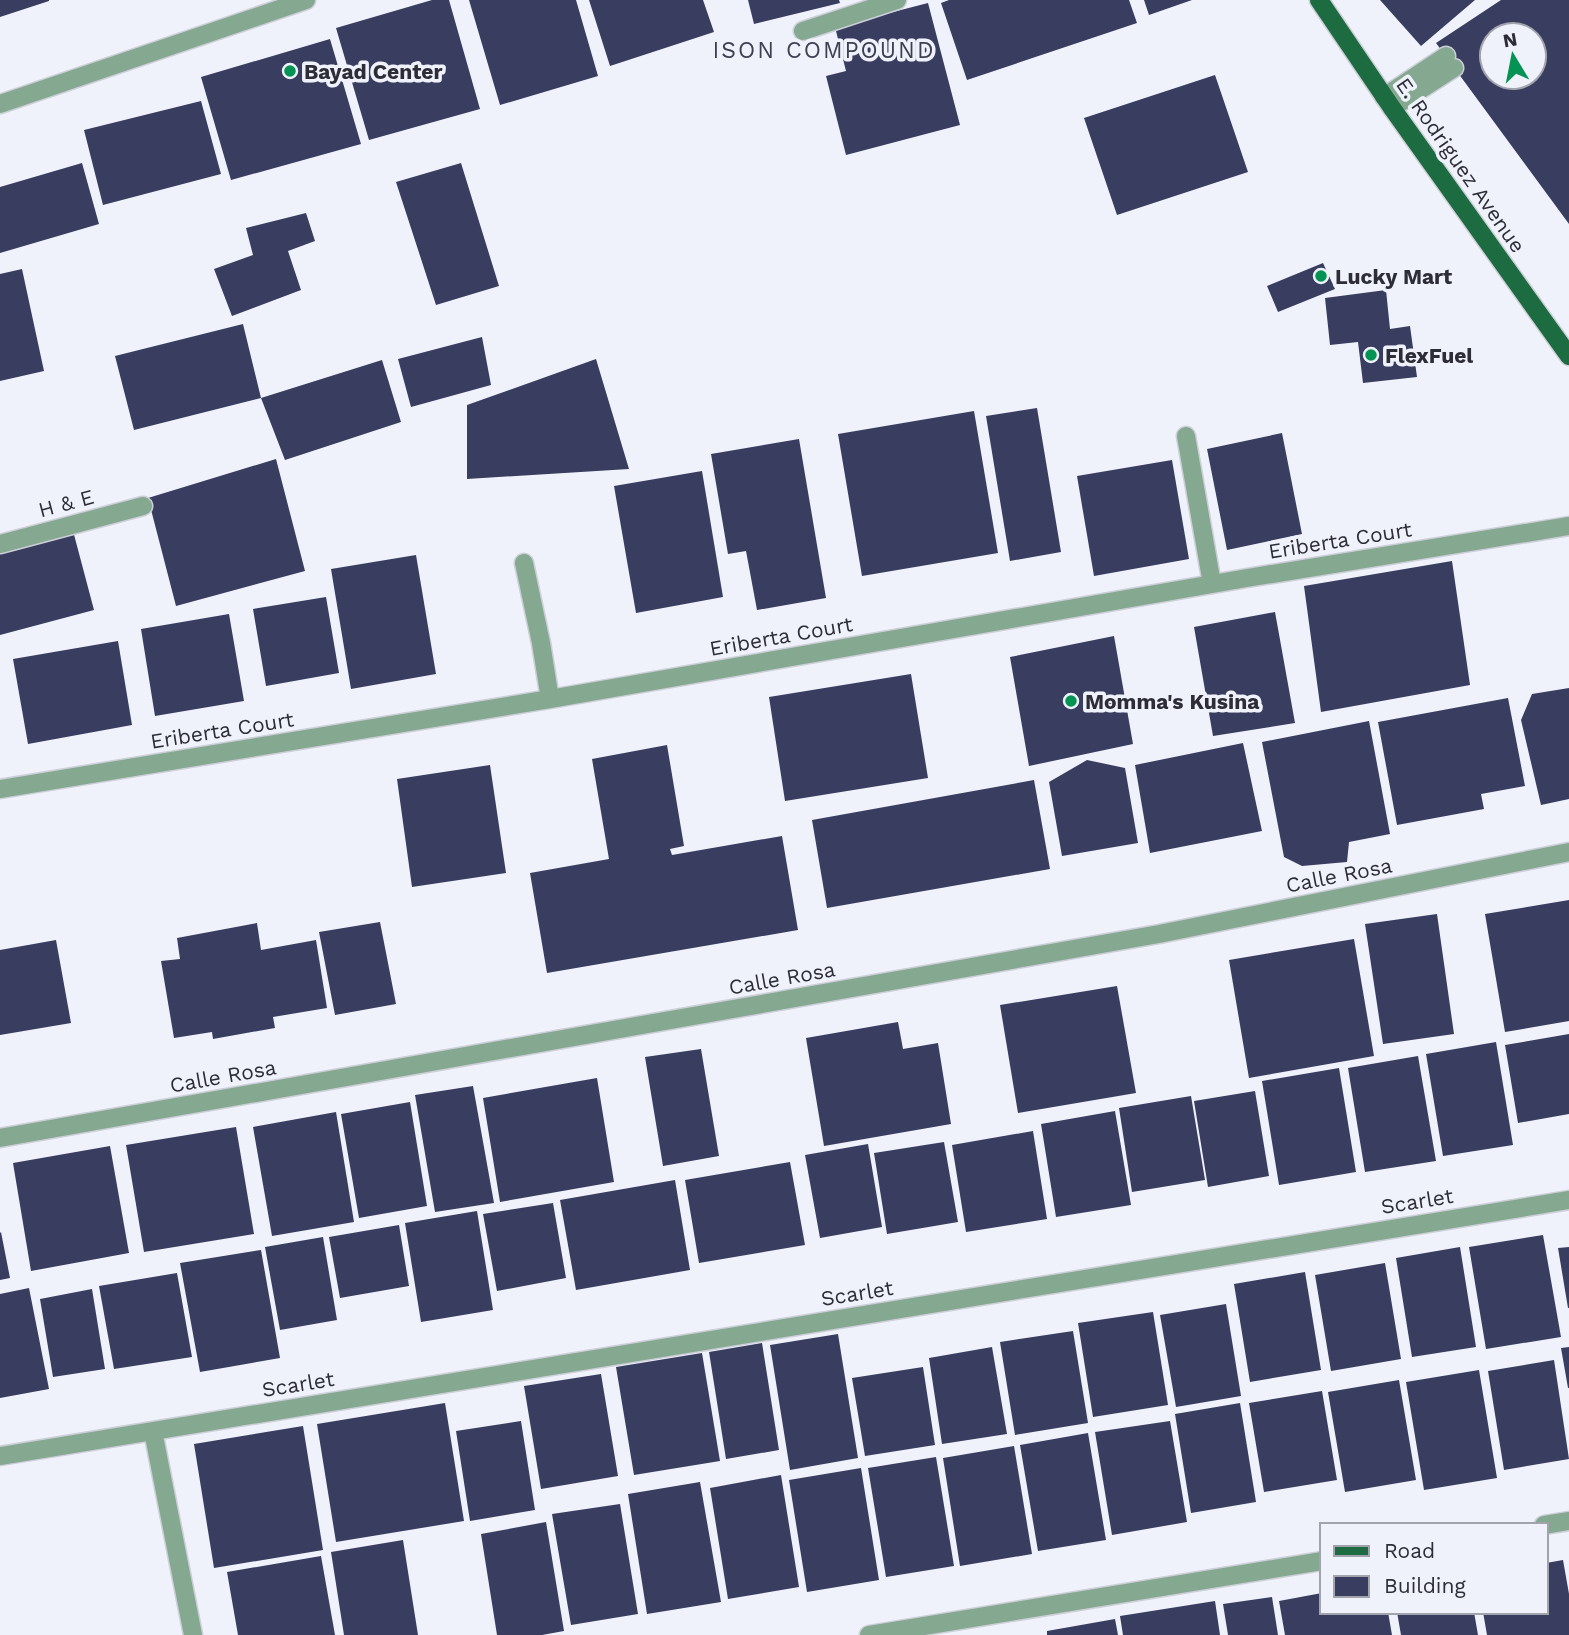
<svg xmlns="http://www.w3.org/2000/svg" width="1569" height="1635" font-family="'Work Sans',sans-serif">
<rect width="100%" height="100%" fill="#f0f2fb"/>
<path fill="#393d60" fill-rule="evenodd" d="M0,0H49V1L0,17Z
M432,0H449L480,109L369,140L336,28Z
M469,0H576L598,76L500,105Z
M589,0H703L714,32L610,66Z
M748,0H839L840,3L754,24Z
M949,0H1129L1137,23L967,80L941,3Z
M1144,0H1192L1149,15Z
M1380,0H1475L1421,46Z
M1501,0H1569V224L1436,43ZM1492,35H1534V77H1492Z
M928,3L960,125L846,155L826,76L846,71L835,27Z
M330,39L361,144L231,180L201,77Z
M1215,75L1248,172L1117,215L1084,118Z
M201,101L221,174L103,205L84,130Z
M82,163L99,224L0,253V187Z
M461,163L499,286L436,305L396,182Z
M306,213L315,241L288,251L301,290L232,316L214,269L253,255L246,228Z
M1323,263L1335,289L1278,312L1267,286Z
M22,269L44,371L0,381V274Z
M1386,290L1390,329L1410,326L1417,377L1363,383L1358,342L1330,345L1325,298Z
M243,324L261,398L134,430L115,356Z
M482,337L491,385L411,407L398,359Z
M596,359L629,469L467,479V405Z
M382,360L401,422L285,460L261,398Z
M1037,408L1061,552L1010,561L986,416Z
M974,411L998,553L862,576L838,434Z
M1282,433L1302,534L1227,550L1207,449Z
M799,439L826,598L757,610L746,551L728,554L711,454Z
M276,459L305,571L176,606L148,498Z
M1172,460L1189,559L1094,576L1077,476Z
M702,471L723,597L636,613L614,486Z
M72,527L94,610L0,635V547Z
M416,555L436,674L351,689L331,569Z
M1452,561L1470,685L1321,712L1304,586Z
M326,597L339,673L266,686L253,609Z
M1275,612L1295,723L1213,736L1194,627Z
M229,614L244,701L155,716L141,629Z
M1114,636L1133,744L1029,766L1010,657Z
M118,641L132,725L28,744L13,659Z
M911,674L928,778L785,801L769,697Z
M1569,688V799L1541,805L1521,720L1532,694Z
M1508,698L1525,786L1481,794L1484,809L1397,825L1378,722Z
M1369,721L1390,834L1349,842L1347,862L1302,866L1284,857L1262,742Z
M1243,743L1262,831L1150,853L1135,765Z
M667,745L684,846L670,849L672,855L782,836L798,930L547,973L530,873L609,859L592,759Z
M1087,760L1125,768L1138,843L1062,856L1049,782Z
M490,765L506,873L412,887L397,779Z
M1034,780L1050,869L827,908L812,820Z
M1569,900V1021L1505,1032L1485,914Z
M1437,914L1454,1034L1383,1044L1365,924Z
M380,922L396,1004L335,1015L319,932Z
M257,923L261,950L316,940L327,1008L273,1017L275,1028L213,1039L212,1032L174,1038L161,961L180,959L177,938Z
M1354,939L1374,1056L1249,1078L1229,960Z
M56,940L71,1023L0,1035V950Z
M1117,986L1136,1093L1018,1113L1000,1005Z
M898,1022L903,1049L938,1043L951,1124L824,1146L806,1038Z
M1569,1034V1114L1518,1123L1505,1045Z
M1496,1042L1513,1145L1443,1156L1426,1054Z
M701,1049L719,1156L663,1166L645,1057Z
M1418,1056L1436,1161L1365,1172L1348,1068Z
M1339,1068L1356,1172L1279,1185L1262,1081Z
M597,1078L614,1182L500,1202L483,1098Z
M473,1086L494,1203L435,1212L415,1095Z
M1255,1091L1269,1176L1208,1187L1194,1101Z
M1191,1096L1205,1180L1132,1192L1119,1108Z
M410,1102L427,1206L359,1218L341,1114Z
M1115,1111L1131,1205L1056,1217L1041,1124Z
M336,1112L354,1222L272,1236L253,1127Z
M236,1127L254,1234L144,1252L126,1145Z
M1033,1131L1047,1219L966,1232L952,1145Z
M944,1142L958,1222L887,1234L874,1153Z
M868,1144L882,1227L820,1238L805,1155Z
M110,1146L129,1253L31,1271L13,1163Z
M790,1162L805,1245L699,1263L685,1180Z
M675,1180L690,1270L576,1290L560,1200Z
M553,1203L566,1278L497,1291L483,1214Z
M477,1211L493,1310L421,1322L405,1223Z
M399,1225L409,1286L340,1298L329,1237Z
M1,1232L10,1278L0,1280V1233Z
M1543,1235L1561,1337L1486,1349L1469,1247Z
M323,1237L337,1320L280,1330L265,1247Z
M1460,1247L1476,1347L1412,1357L1396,1258Z
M1569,1247V1308H1568L1558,1248Z
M261,1250L280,1358L200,1372L180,1263Z
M1385,1263L1401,1359L1331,1371L1315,1275Z
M1305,1272L1321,1370L1250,1382L1234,1284Z
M177,1273L192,1357L114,1369L99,1286Z
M29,1288L49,1389L0,1398V1294Z
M92,1289L105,1369L53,1377L40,1299Z
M1226,1304L1241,1396L1176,1407L1160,1315Z
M1153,1312L1168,1405L1093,1417L1078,1323Z
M1073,1331L1088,1423L1015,1435L1000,1342Z
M838,1334L858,1458L790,1470L770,1345Z
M762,1343L779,1450L726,1459L709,1352Z
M992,1347L1007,1434L942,1444L929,1358Z
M1569,1347V1388H1568L1561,1348Z
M702,1353L720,1461L634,1475L616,1367Z
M1554,1360L1569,1459L1504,1470L1488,1371Z
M923,1367L935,1445L865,1456L852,1378Z
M1479,1370L1497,1478L1424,1490L1406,1382Z
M601,1374L618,1476L541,1489L524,1386Z
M1399,1380L1416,1480L1345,1492L1328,1392Z
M1322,1391L1337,1480L1264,1492L1249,1403Z
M445,1403L464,1521L336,1542L317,1424Z
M1240,1403L1256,1502L1191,1513L1175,1414Z
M521,1421L535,1510L470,1521L456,1431Z
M1170,1421L1187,1522L1112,1535L1095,1432Z
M303,1426L323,1550L214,1568L194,1444Z
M1088,1433L1106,1540L1038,1551L1020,1445Z
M1014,1446L1032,1554L960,1566L943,1458Z
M936,1457L954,1566L886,1577L868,1468Z
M861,1468L879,1580L807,1592L789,1480Z
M781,1475L799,1587L728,1599L710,1488Z
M700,1482L721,1602L647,1614L628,1494Z
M620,1504L638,1614L571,1625L552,1514Z
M546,1522L564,1631L542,1635H497L481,1534Z
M403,1540L418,1635H344L331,1552Z
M321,1556L335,1635H238L227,1572Z
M1563,1560L1569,1594V1635H1487L1483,1612H1546V1563Z
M1322,1593V1612H1388L1392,1635H1285L1279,1601Z
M1272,1597L1278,1635H1228L1223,1604Z
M1215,1601L1220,1635H1123L1120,1616Z
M1397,1612H1474L1478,1635H1401Z
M1115,1619L1118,1635H1047V1631Z"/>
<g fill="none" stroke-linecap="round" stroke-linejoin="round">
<g stroke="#cdcfd8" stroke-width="21">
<path id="minor" d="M803,31L897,0
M1384,97L1446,56
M0,104L306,0
M1392,108L1454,68
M1186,436L1212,584
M0,544L143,506
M524,563L541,643L550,699
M0,789L550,699L1247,578L1569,526
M0,1138L1159,934L1569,852
M153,1431L193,1635
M0,1456L1569,1200
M1544,1525L1569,1521
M869,1635L1322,1561"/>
</g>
<g stroke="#cdcfd8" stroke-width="21">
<path id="major" d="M1319,0L1392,108L1569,356"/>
</g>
<use href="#minor" stroke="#85a990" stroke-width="18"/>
<use href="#major" stroke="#1d6b40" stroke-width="18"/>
</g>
<g fill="#059353" stroke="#f0f2fb" stroke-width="2.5">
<circle cx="290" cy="71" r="7"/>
<circle cx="1321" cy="276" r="7"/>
<circle cx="1371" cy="355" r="7"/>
<circle cx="1071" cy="701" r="7"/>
</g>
<g text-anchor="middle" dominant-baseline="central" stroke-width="7" stroke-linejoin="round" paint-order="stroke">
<g font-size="21" font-weight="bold" fill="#2c2d36" stroke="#f0f2fb" text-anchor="start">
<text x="304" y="71">Bayad Center</text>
<text x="1335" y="276">Lucky Mart</text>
<text x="1385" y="355">FlexFuel</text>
<text x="1085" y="701">Momma's Kusina</text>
</g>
<g font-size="21" fill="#2c2d36" stroke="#f0f2fb">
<text transform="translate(1461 165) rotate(55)">E. Rodriguez Avenue</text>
<text transform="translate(66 503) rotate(-15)">H &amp; E</text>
<text transform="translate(1340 540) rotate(-9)">Eriberta Court</text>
<text transform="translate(781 636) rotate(-10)">Eriberta Court</text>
<text transform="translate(222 730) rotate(-9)">Eriberta Court</text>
<text transform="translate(1339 875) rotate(-11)">Calle Rosa</text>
<text transform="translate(782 978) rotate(-10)">Calle Rosa</text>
<text transform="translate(223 1076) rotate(-10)">Calle Rosa</text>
<text transform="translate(1417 1201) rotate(-9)">Scarlet</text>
<text transform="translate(857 1293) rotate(-9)">Scarlet</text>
<text transform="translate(298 1384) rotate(-9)">Scarlet</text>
</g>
<g font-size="23" letter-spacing="2" fill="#3d4052" stroke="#f0f2fb">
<text x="824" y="50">ISON COMPOUND</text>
</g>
</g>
<rect x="1320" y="1523" width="228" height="91" fill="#f0f2fb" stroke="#a2a3ac" stroke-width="2"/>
<rect x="1334" y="1546" width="35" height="10" fill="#1d6b40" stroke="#a2a3ac" stroke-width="2"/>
<text x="1384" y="1558" font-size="21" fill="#2c2d36">Road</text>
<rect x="1334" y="1576" width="35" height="21" fill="#393d60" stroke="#a2a3ac" stroke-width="2"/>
<text x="1384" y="1593" font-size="21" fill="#2c2d36">Building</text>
<g transform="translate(1513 56) rotate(350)"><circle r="33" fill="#f0f2fb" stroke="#a2a3ac" stroke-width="2"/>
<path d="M0-5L12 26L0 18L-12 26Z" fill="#059353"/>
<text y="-10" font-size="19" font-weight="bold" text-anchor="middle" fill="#2c2d36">N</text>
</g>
</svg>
